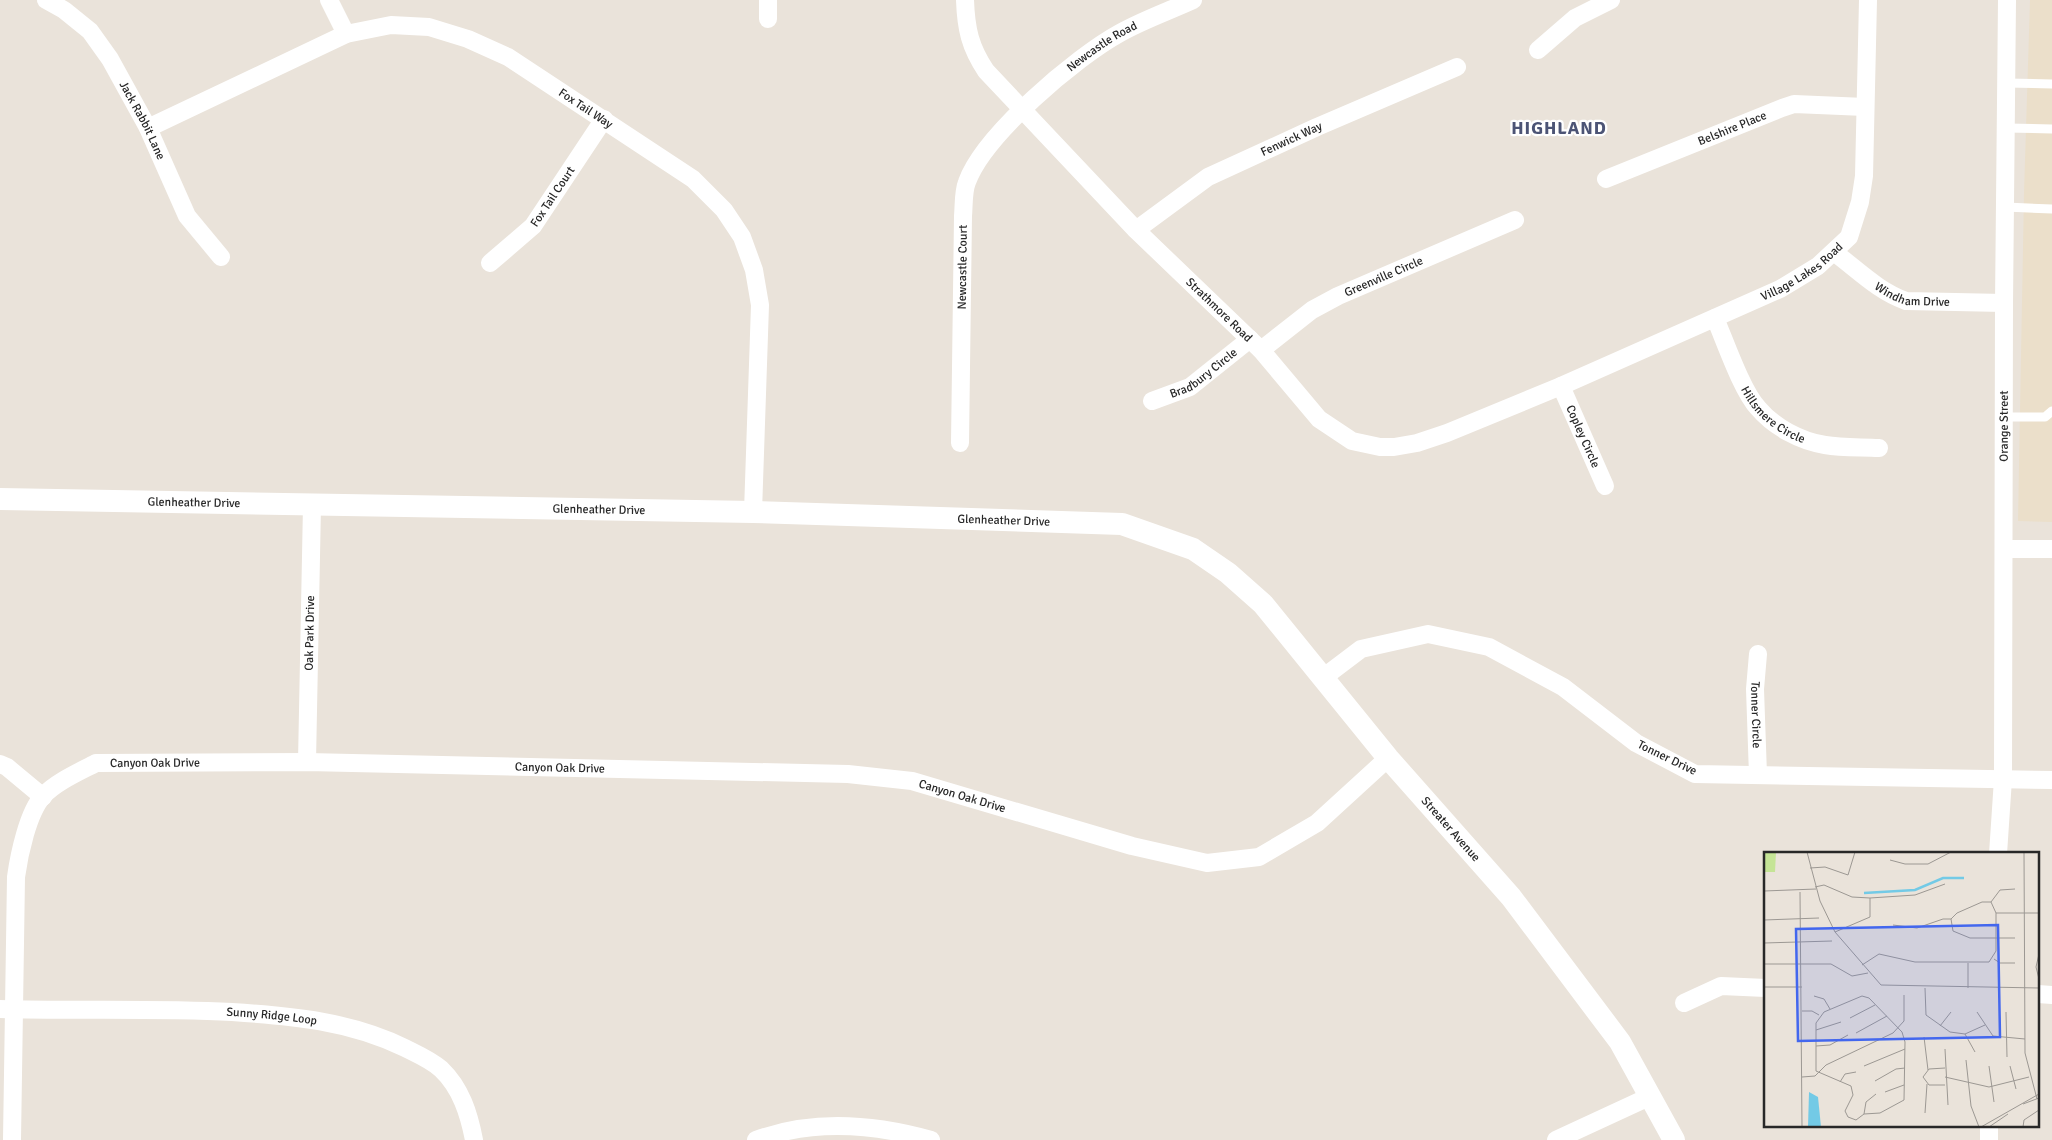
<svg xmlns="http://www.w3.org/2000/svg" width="2052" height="1140" font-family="Signika,sans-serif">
<rect width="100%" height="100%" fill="#eae3da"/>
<path fill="#ebdfca" d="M2030,0H2052V522L2018,521L2024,193Z"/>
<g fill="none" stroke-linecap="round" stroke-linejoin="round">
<path stroke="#fff" stroke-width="9" d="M2006,83L2052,84
M2006,128L2052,129
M2005,207L2052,209
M2003,417H2045L2052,411"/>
<g stroke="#fff" stroke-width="18">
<path id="s1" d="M46,0L64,10L90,31L110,59L148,128L187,216L221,257"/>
<path d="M329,0L346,34"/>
<path id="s2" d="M965,0C966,29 970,47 986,71L1136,230L1261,350L1319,419L1352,441L1380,447H1394L1417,443L1447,433L1561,386L1780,289L1818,266L1849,237L1860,202L1864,176L1868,0"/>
<path d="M768,19V0"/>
<path d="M1538,50L1575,18L1611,0"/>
<path id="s3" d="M148,128L346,34L391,25L429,27L468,39L508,57L693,179L724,210L742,237L754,270L760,305L753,512"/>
<path id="s4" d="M1606,179L1782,108L1794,104L1865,107"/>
<path id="s5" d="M1136,230L1208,177L1317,127L1457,67"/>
<path id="s6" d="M1835,253C1858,270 1878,291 1906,301L2004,303"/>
<path id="s7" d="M490,263L533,226L604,119"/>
<path id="s8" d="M1715,318C1725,341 1742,391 1758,408C1774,427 1800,441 1825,445C1842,448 1861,447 1879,448"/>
<path id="s9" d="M1261,350L1312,310L1338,296L1515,220"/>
<path id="s10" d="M1561,386L1605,486"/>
<path id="s11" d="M1152,401L1190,387L1250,339"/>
<path id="s12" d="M960,443L963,216C964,205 963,192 967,182C984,135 1076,57 1120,33C1143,20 1169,11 1193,0"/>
<path d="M2004,549H2052"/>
<path id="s13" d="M1758,654L1755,689L1758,775"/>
<path d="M1324,677L1361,649L1428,634L1489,647L1563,687L1636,743L1695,774L2052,780"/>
<path id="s14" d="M307,762L312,505"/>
<path d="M0,764L7,767L43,797"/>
<path id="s15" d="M1998,854L2003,779L2004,303L2007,0"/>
<path d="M2038,994L2052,995"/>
<path d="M1684,1003L1721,986L1766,988"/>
<path id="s16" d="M0,1009C77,1011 154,1008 232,1012C292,1016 350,1021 405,1048C417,1054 431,1060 441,1069C461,1088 469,1114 474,1140"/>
<path id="s17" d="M12,1140L16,877C19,855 28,812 43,796C56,782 79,772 96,763L307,762L848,774L912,781L1132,846L1207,863L1259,857L1317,823L1388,758"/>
<path d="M756,1140C813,1119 874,1124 931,1140"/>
<path d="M1556,1140L1651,1096"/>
<path d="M1989,1140V1126"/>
</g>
<path stroke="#fff" stroke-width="22" id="s18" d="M0,499L753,512L1122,524L1193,549L1228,573L1263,604L1388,758L1511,897L1620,1042L1674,1140"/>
</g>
<g text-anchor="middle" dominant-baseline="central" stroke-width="4.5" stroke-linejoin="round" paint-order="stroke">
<g font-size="12" fill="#282828" stroke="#fff">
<text stroke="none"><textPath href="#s12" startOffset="455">Newcastle Road</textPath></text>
<text stroke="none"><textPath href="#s3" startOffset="481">Fox Tail Way</textPath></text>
<text stroke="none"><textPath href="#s1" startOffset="158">Jack Rabbit Lane</textPath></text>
<text stroke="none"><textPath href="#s4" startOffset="136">Belshire Place</textPath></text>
<text stroke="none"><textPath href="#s5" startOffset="181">Fenwick Way</textPath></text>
<text stroke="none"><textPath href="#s7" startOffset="92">Fox Tail Court</textPath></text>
<text stroke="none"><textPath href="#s12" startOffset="176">Newcastle Court</textPath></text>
<text stroke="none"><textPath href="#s2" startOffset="1085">Village Lakes Road</textPath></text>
<text stroke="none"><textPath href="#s9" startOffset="144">Greenville Circle</textPath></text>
<text stroke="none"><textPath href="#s6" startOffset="91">Windham Drive</textPath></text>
<text stroke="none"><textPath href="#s2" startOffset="409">Strathmore Road</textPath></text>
<text stroke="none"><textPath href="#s11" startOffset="59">Bradbury Circle</textPath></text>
<text stroke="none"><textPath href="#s8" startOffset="116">Hillsmere Circle</textPath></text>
<text stroke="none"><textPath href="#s15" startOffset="428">Orange Street</textPath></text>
<text stroke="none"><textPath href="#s10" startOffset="55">Copley Circle</textPath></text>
<text stroke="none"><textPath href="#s18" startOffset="194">Glenheather Drive</textPath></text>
<text stroke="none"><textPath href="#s18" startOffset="599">Glenheather Drive</textPath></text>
<text stroke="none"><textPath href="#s18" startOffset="1004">Glenheather Drive</textPath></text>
<text stroke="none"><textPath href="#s14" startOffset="129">Oak Park Drive</textPath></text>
<text stroke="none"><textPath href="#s13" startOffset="61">Tonner Circle</textPath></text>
<text transform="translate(1667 758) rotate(26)">Tonner Drive</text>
<text stroke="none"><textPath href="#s17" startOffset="471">Canyon Oak Drive</textPath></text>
<text stroke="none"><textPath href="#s17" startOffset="876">Canyon Oak Drive</textPath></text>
<text stroke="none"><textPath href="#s17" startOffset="1281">Canyon Oak Drive</textPath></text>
<text stroke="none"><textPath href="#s18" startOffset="1580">Streater Avenue</textPath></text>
<text stroke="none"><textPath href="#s16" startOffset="272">Sunny Ridge Loop</textPath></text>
</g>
<g font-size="18" font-weight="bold" letter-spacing="1" fill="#4c5475" stroke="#fff">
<text x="1559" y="128">HIGHLAND</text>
</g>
</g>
<g transform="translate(1764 852)">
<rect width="275" height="275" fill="#eae3da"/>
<path d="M0,0H12L11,20H0Z" fill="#c5e496"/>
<path d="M45,240L54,245L57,275H44Z" fill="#73cae6"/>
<path fill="none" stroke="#73cae6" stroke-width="2.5" d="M100,41L151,38L179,26H200"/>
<path fill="none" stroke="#9c9893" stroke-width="1" d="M43,0L56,49L71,80L117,133L275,136M260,0L261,201L273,247M126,8L141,12H164L187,0M46,16L61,15L84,23L91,0M51,35L60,33L88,45L106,46L151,43L181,32M0,39L52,37M36,40L38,275M227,50H218L193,61L187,67L189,79L206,86H251M227,50L236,38L251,37M232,61H275M0,68L55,66M129,73L153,76L179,67H187M71,80L106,65V46M0,91L68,89M275,102L272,115L275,127M230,107L236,111H251M0,112H67L88,124L104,121M98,113L115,102L151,110H225L232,99V61L227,50M0,135H38M161,136L162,163L186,180L201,182L221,173M204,136V111M50,144L60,147L66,157M38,159H48L55,163M213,160L229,184L261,187M242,160L243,205M86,166L111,153M176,174L187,160M52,178L77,170M92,181L123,164M201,182L211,200M160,185L164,218M52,194L66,193L84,183M181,197L184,253M202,208L207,254L215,275M100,214L141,197M225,214L230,250M246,214L252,237M181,216L165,217L159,225L165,233H181M38,225L51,224L62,213L129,181L140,169V143M181,225L225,235L265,225M111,229L132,217L141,216M76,230L81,222L92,220M121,240L140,233M259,252L275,246M161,261L163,232M92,268L84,265L81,259L89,243L87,234L52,219V171L60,160L98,144L105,146L138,180L141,190L140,248L116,261L100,262M92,268L100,262L102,250L112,242M217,275L275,242M225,275L244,262M259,275L260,268L275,258"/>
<path fill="#4367ee" fill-opacity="0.15" stroke="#4367ee" stroke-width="2.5" d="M234,73L236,185L34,189L32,77Z"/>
<rect width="275" height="275" fill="none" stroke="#282828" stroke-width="2.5"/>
</g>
</svg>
